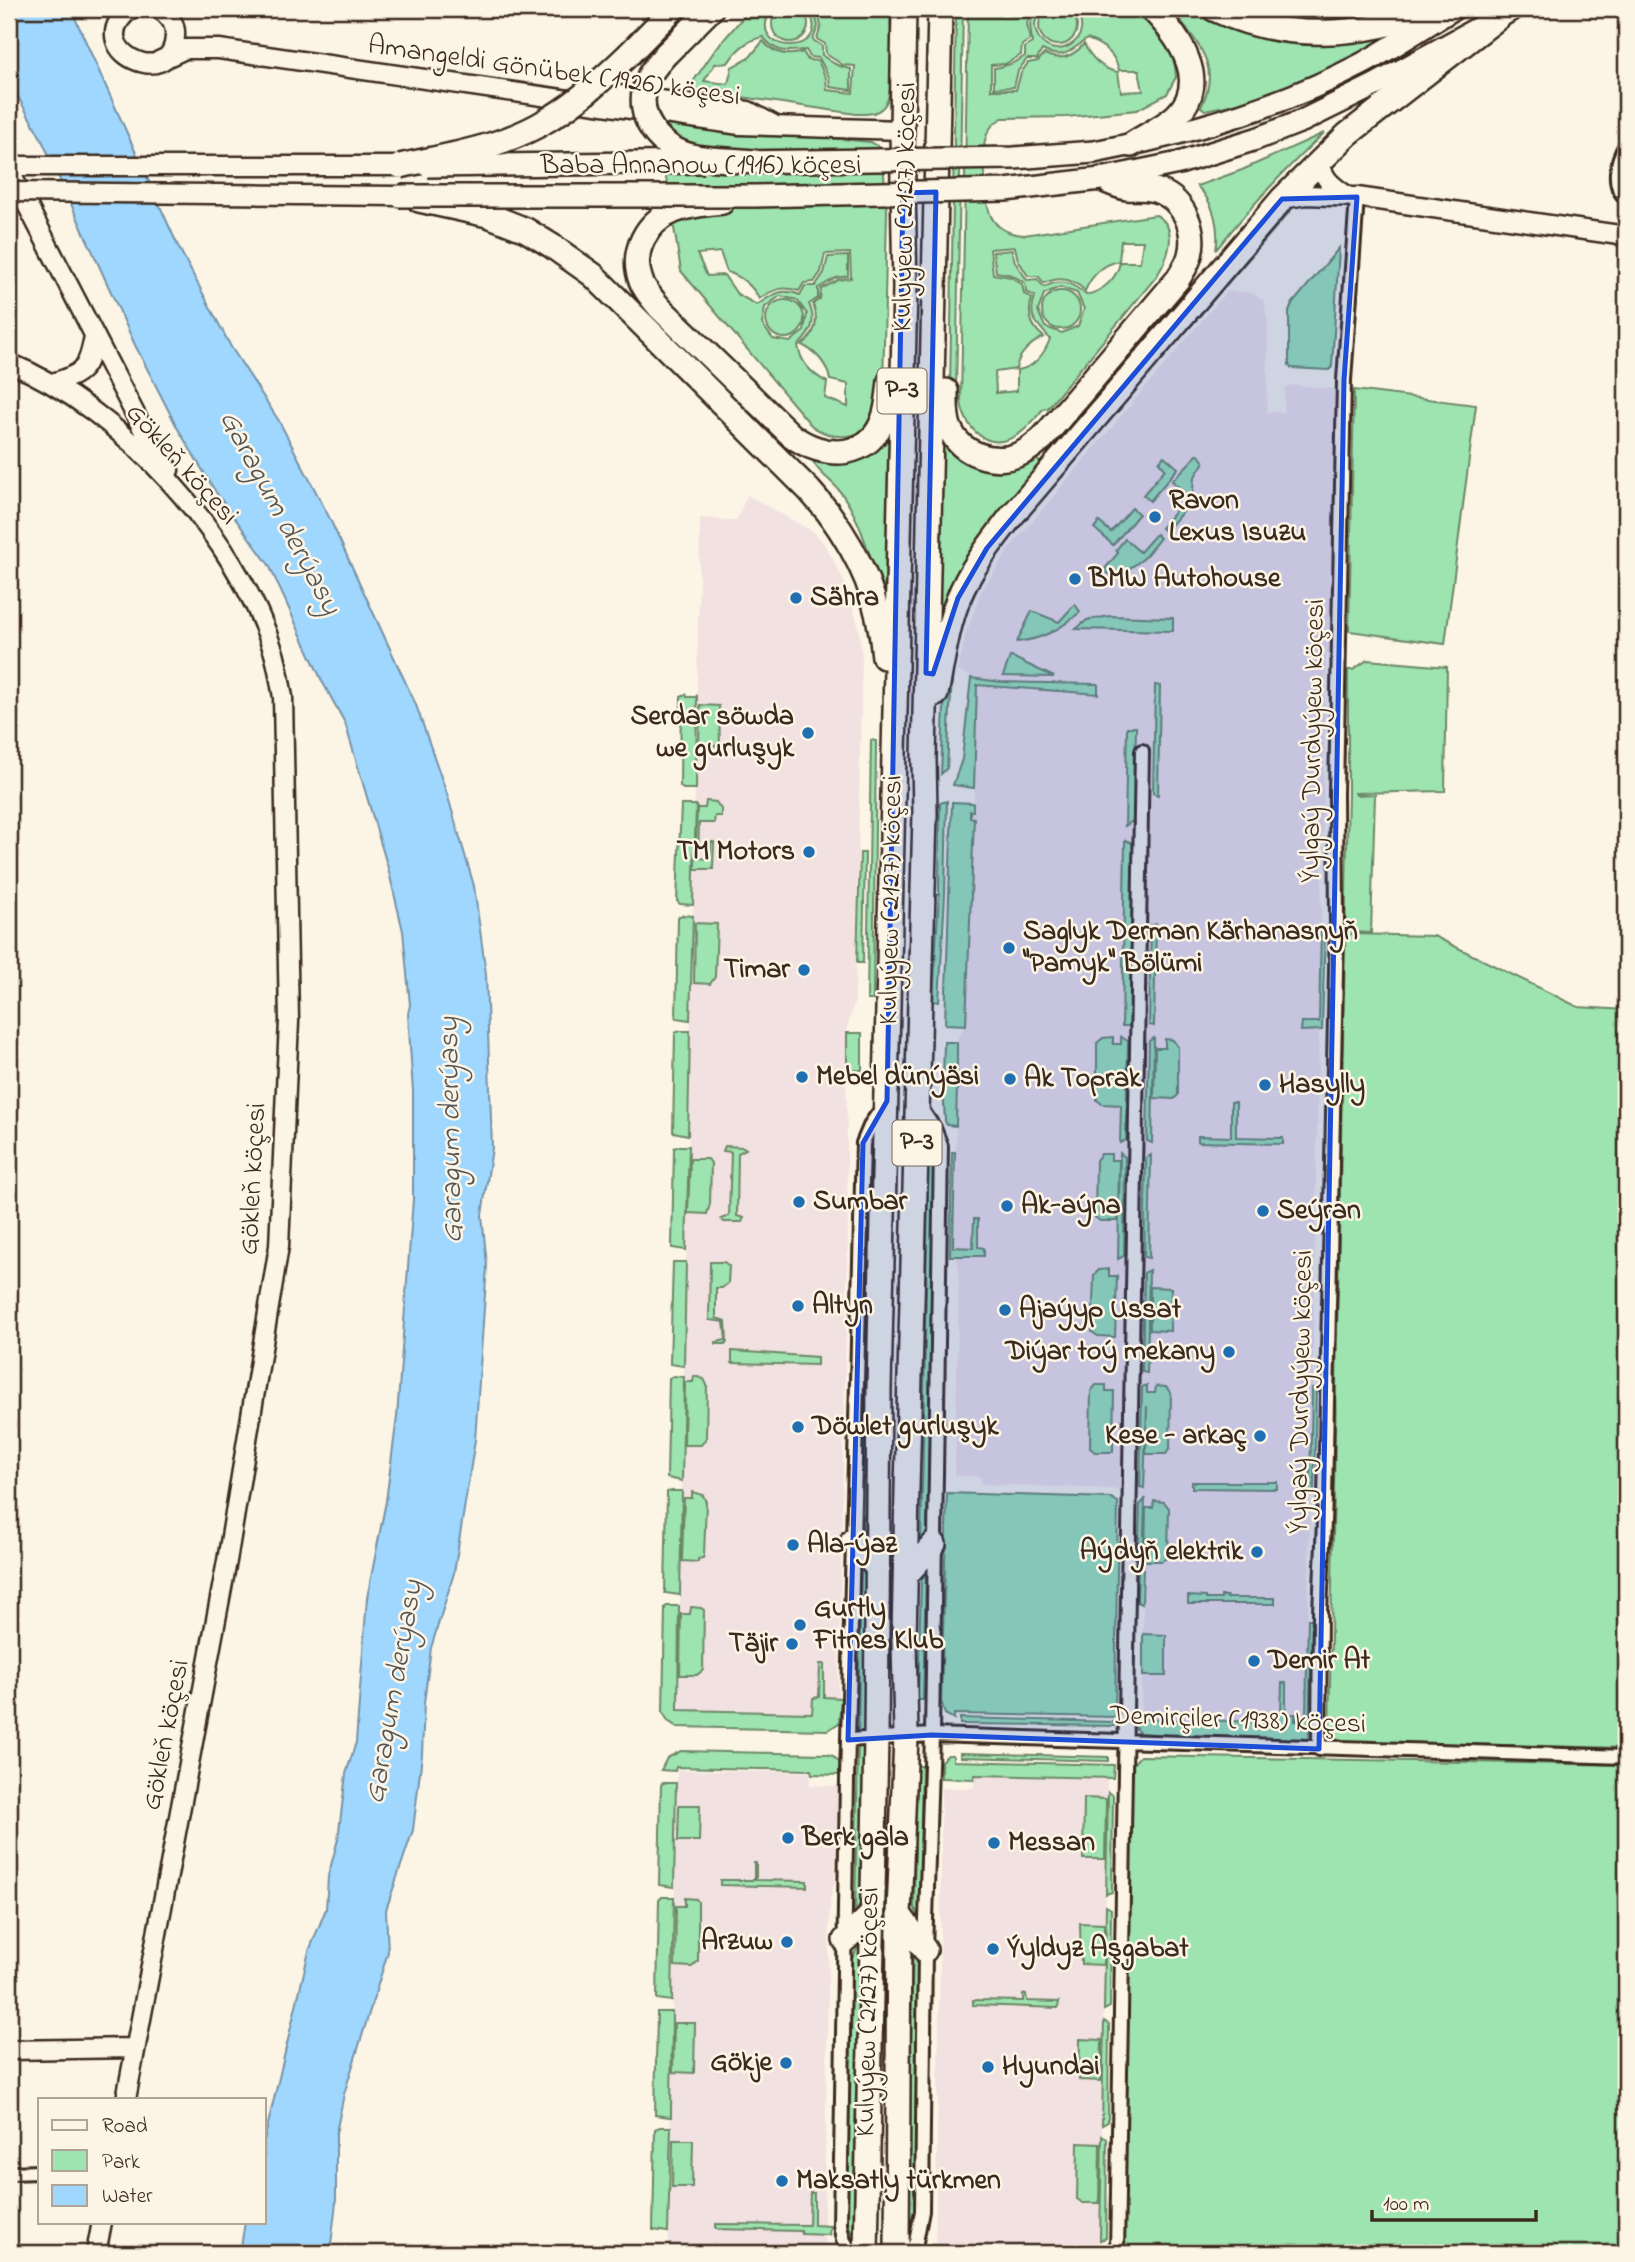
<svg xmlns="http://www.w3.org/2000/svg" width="1635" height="2262" font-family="'Indie Flower',sans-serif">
<rect width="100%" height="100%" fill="#fcf5e5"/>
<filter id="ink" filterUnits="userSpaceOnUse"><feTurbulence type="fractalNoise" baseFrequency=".0143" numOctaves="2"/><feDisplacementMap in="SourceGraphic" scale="14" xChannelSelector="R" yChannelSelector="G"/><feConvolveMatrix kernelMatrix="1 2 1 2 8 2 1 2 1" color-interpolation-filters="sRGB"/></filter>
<g filter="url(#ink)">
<path fill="#f2e1e1" d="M1227,291L1252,293L1264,301L1268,325L1267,412H1284L1285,388L1290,385L1334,389L1339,398L1334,652L1326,655L1306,1714L1275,1713L1274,1721L1141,1719L1145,1499L1112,1489L981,1484V1477L955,1475L959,1268L954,1246L958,1036L966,1025L974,818L970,817L971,811H974L977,685L999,687L1001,681L973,677L958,671L966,633L981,592L1009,549Z
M747,495L814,532L825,545L844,581L851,600L859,629L862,657L855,1000L846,1031L848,1243L838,1698L813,1697L811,1712L678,1710L700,518L736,521Z
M677,1770L810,1772V1785L838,1786L835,1880L830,1901L828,1996L824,2225L827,2253H668Z
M974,1776L1107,1778L1100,2253H935L941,1903V1788H974Z"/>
<path fill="#9ee4b0" stroke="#6c8767" stroke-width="2" fill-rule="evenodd" d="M772 24a18 18 0 1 1 36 0a18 18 0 1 1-36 0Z
M1039 26a19 19 0 1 1 38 0a19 19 0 1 1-38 0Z
M750,9H772C741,56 839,58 807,9H814L818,26L813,40L822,46V55C832,63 839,67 851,69V90L830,87L829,77L819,58L810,57L806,50C786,51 778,55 763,37C747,40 737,49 728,63L715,64L704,81L728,84L732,67L750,57L763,41C774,54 787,57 803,52L808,60L818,61L826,78L827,90L853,93L855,66L843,65L826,54L825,44L817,39L821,26L817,9H890C890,28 895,89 886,103C879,115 868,114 856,114L688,89L715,50Z
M956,9H963L956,392C956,401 956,410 959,419C968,442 997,453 1018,441C1029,435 1038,424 1046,414L1050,418L1017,449L972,444L952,415L950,392Z
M968,9H1032L1027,24L1030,40L1022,45L1021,55L1005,64L991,65V90H1016L1021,73L1028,63L1038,61L1044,54C1059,61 1073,57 1084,44C1091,58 1103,70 1118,72L1121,92L1143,91L1139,70H1119C1115,54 1102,44 1087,39C1070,50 1065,61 1042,50L1037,59H1027L1018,71L1014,87L994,88V68C1006,67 1015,63 1025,56V47L1032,43L1030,24L1036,9H1043C1036,16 1033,25 1037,34C1050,67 1101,39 1073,9H1142L1173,49L1176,77L1167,94L1137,110L1066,117L1002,118C979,131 984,153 985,176C986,206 987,233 1024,235L1156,215C1180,228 1168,259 1156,277L1047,409L1044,408C1036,417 1028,429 1017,435C988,453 965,429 961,402ZM1121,241H1143L1140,262H1120C1117,279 1103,291 1086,295C1073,283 1061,278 1044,287L1037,279L1027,280L1015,262L1012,250L993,252L996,272L1012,275L1025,283L1026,292L1035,296C1027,320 1038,323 1050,339C1044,355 1033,368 1017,370V391L996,393L995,372L1016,369C1018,354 1031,343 1044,337C1031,327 1027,314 1032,298L1024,294L1022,284L1011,277L993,274L990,249L1015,247L1018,260L1028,276H1038L1044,283C1060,276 1073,278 1085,291C1091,276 1103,264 1119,261ZM1060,287L1077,293L1084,309L1078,326L1062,333L1045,327L1038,311L1044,294Z
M1173,9H1191L1222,24L1273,40L1336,45L1387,34L1388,36L1346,61L1264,98L1205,110L1201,107C1223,63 1195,43 1173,9Z
M657,122L871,142L882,149L887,211L883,388C881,397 880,407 877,415C865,442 830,441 811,425L681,271ZM720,252L727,272C741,276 753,286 759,299C772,290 783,285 799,291L804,283L814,282L821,272L825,254L850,253L851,278L838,280L821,289L820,299L813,304C819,320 816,334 802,345C816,352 827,364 830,380L848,384V407L825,398L827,382C811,374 801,363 798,346C811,333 817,322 809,304L818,298V288L836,278L848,276V256L828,257L824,273L815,286H805L800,295C781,287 772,295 757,305L737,294L724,275L707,276L697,254ZM780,296L797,300L807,314L804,331L790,342L773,339L762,324L765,307Z
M1324,133C1284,170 1250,207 1216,250C1220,228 1214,202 1197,186L1242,170Z
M1291,210L1089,444L1084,440L1279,213Z
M1339,248L1332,367L1329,370L1291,368L1289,365V311L1292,304Z
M1042 310a19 19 0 1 1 38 0a19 19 0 1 1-38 0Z
M766 319a19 19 0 1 1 38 0a19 19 0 1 1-38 0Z
M1354,390L1476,405L1445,644L1349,631Z
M890,431L887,607C873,571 863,519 838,489C829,478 814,470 811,455Z
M941,434L955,449L1032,455L1045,467L939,624Z
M1081,443L1086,448C1039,504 978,561 960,634C949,677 950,724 947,768L941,774L945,686L970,589Z
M1198,454L1204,462L1194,478L1192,501L1165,532L1161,528L1188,496L1172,481Z
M1164,456L1178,468L1150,501L1143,495L1165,469L1159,462Z
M1132,508L1139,514L1113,545L1094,528L1099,522L1111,532Z
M1156,534L1160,538L1143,559L1114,579L1104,570L1118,553L1116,550L1125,539L1140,552Z
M1075,604L1080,612C1061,629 1043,639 1017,642L1032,611L1059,622Z
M1110,616L1173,618V631L1076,629L1087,620Z
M1010,657H1012L1054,677L1003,676Z
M1367,660L1447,667L1445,791L1355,793L1356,795L1375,794L1371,933L1353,932L1352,934L1434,936L1578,1007L1626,1010V1748L1335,1741L1329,1734L1348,793V670H1353Z
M971,678L1001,682L1098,684V694L977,685L974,788L953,785L962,759Z
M1155,685L1160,686L1158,795L1153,793Z
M686,694L687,697H696L697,695L696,789H683L680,786L681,696Z
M700,705L719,706L720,746L699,745Z
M1127,727H1136L1134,820L1125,826Z
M871,740L876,741L873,1000H867Z
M706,801L716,802L721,809V816H715L714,823H699L698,858L710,859L711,842H714L713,869H695L697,808H705Z
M947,801L945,894L939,1002L933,1001L939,893L940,803Z
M952,802L973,803V811H970V817L974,818L966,1025L945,1024Z
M681,805H696L693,905L680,904L677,901Z
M1125,840L1135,844L1132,1022L1129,1026H1122Z
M860,853H865L863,963H857Z
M682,915L693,916L690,1020L676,1018L678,917Z
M695,923L717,924L715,977L710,984L694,983Z
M1156,924L1154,1026L1149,1025L1151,926Z
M1321,928H1325L1322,1030L1301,1031L1302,1022H1319Z
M680,1031H690L688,1135L673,1132L675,1033Z
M847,1033H862V1070L847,1071Z
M1113,1037V1044H1121V1037L1128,1041L1126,1140L1120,1143L1121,1105L1102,1104L1097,1100V1043L1103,1038Z
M1154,1038L1152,1143L1147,1141L1149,1041Z
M1165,1039L1173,1040L1178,1047V1095L1174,1099L1154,1098L1155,1048H1165Z
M944,1042H957V1081H943Z
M943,1086H957L956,1126L947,1125L945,1121Z
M1231,1102H1236V1137L1283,1138V1144L1198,1142V1136L1231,1137Z
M929,1142L934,1150L927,1532L921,1542Z
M679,1146H689L686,1250L672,1248V1245L674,1148Z
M725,1146L743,1147L746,1149L738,1153L737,1216L744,1218L742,1222H724L721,1219L729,1216L731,1152L723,1151Z
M874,1149L868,1544L863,1533L869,1165Z
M952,1152H955L953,1247L973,1248L974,1219H978V1247L984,1248V1256H950Z
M1120,1153L1125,1157L1124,1256L1118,1259Z
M1101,1154H1111V1160H1119L1118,1221H1100L1095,1217L1096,1160Z
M1151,1155L1149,1258L1144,1257L1146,1158Z
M690,1159H708L711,1163L710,1204L707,1214L688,1213Z
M673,1262H686L684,1366L670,1364Z
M710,1262H724L729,1266L728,1283L722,1288H716V1318L726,1321L727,1342L725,1344H716V1342L726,1340L724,1322L709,1320Z
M1109,1269V1276H1117L1115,1337L1098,1336L1092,1332L1094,1275L1099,1270Z
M1149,1270L1147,1373L1142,1372L1144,1273Z
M1150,1287L1171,1288L1170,1331L1150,1330Z
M732,1351L817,1357V1365L732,1363Z
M673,1376L684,1377L682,1481L667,1478L669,1378Z
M694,1376L704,1379L707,1385L706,1438L701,1445H684L685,1382H693Z
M1096,1385H1106V1391H1114L1113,1452H1095L1090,1448L1091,1391Z
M1147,1385V1393H1155L1156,1386L1166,1387L1171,1393L1170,1448L1166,1454H1146L1147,1406L1144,1488L1140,1487L1142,1387Z
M1312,1388H1316L1314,1491L1300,1492V1483H1310Z
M1192,1482H1277V1489L1192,1488Z
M672,1491H682L680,1595L665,1593L667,1492Z
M692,1492L703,1495L706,1502L704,1555L703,1558L698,1559V1562L682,1561L684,1498H692Z
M947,1493L1111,1498L1118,1502L1115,1717L954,1714V1719L945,1714L941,1701Z
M1145,1499L1142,1604L1137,1602L1140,1505Z
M1154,1501L1164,1502L1169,1508L1168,1557L1162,1561H1145L1146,1508H1153Z
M861,1568L866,1578L861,1902L855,1912Z
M926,1572L923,1700H918L921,1581Z
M1188,1596L1206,1597V1599H1221V1596H1227V1598H1275V1604H1188Z
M667,1606H679L678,1710L812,1713L813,1698L819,1697L820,1664H824V1697L841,1698L839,1723L828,1730L677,1727L668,1721L663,1712L665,1607Z
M691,1607L701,1608L704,1610L703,1670L697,1675H680L681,1614H690Z
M1308,1619H1312L1309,1738L1304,1743L1139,1733L1136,1729L1135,1716H1141V1719L1274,1722L1275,1714L1281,1713L1282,1683H1286V1714H1295V1721H1297V1714H1306Z
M1143,1634L1166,1635V1676H1143Z
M960,1718L1115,1722L1114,1726L960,1724Z
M681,1751L826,1754L833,1756L839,1762V1775L812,1774L811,1770L676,1767L675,1771L661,1770L667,1758Z
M960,1753L1108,1757V1761L960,1757Z
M948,1755H953V1761L1114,1765L1113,1778L975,1775L974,1779L941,1778V1761Z
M1140,1756L1626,1765V2253H1123L1131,1766Z
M916,1766H922L919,1918L914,1907Z
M663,1783H676L674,1887L659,1885L661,1785Z
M1108,1792L1113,1795L1112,1892L1106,1894Z
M1084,1798L1106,1799L1105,1859H1083Z
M679,1805H700L699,1841H678Z
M754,1863H756V1880L807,1881V1887L720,1885V1880H754Z
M662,1897H674L672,2001L657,1999L659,1900Z
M685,1898L696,1899L698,1902V1961L692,1967L675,1966L676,1906H685Z
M1106,1906L1111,1909L1110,2007L1104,2010Z
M1080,1923L1104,1924V1965L1081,1964Z
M913,1944L919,1950L914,2213L910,2232L908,2221Z
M859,1945L853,2236H852L847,2218L852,1958Z
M1023,1994H1026L1027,2001L1059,2002L1058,2008L973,2005V2000L1023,2001Z
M657,2012H672L671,2117L655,2115Z
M1104,2021L1109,2024L1108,2122L1102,2125Z
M674,2023H695L694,2073L673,2072Z
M1080,2039L1102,2040L1101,2081L1079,2080Z
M660,2127H671L668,2232L653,2230L655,2129Z
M1102,2136L1107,2139L1106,2238L1100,2240Z
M673,2140H693L692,2187H672Z
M1078,2143L1100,2144L1099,2203H1083L1077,2199Z
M810,2193H814V2225L830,2226L829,2235L802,2234L801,2231L716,2229V2224L809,2225Z"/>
<path fill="#9fd7ff" stroke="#7792a5" stroke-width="2" d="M9,9H71L178,246L231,347L279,421L328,515L416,705L448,797L474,886L486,974L492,1148L482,1215L487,1265L475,1440L454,1573L431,1648L424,1703L422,1755L413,1830L386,1910L388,1952L344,2094L336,2133V2202L330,2253H240L245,2222H264V2141L309,1951L326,1909L328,1877L338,1839L346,1774L356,1742L367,1598L386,1501L397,1417L413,1199V1092L408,1014L410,1005L403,931L388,868L345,723L322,681L269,565L215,491L178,429L135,345L41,138L9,81Z"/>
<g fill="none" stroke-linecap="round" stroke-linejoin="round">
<g stroke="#3b2a1e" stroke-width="18">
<path id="street" d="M1626,145C1617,160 1611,185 1626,198
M848,1740L932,1735L1626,1757
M1319,1749L1320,1612L1325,1498L1337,922L1336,794L1344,380L1357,197
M9,2173L40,2172
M851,2253L843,2239L840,2225L847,1780L863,1143L871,1124L883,1107
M910,2253L916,2242L922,2211L925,1950L932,1735L941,1146L934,1128L920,1107
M1117,2253L1142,751"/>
</g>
<g stroke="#3b2a1e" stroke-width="23">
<path id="secondary" d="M131,9C78,48 173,94 175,36C176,23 169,15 159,9
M159,61L185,49H219L740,125L902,130
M586,91L748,111L774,125
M1320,161C1323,180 1332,185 1347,196
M9,166H400
M9,170L148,439L169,470
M1282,199L1306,195L1357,197L1626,236
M9,363C121,408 236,536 273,650C278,665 280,682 283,697L289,1021L279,1246L227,1561L126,2099
M52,383C84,374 88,369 94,336
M9,2050L135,2048
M96,2253L102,2222"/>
</g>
<g stroke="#3b2a1e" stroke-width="26">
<path id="primary" d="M1094,152C1187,134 1278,108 1362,64C1393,47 1423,27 1453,9
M1101,179L1179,163L1256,139L1302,121L1375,85L1513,9"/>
</g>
<g stroke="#3b2a1e" stroke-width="28">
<path id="highway" d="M1214,9C1286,43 1364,37 1436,9
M629,54L673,9
M666,54L711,9
M1131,145C1146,135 1164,127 1177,115C1212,80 1177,35 1152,9
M419,200L488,215L526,230L552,246L593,275L809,490L828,512C862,559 879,599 884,657
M722,202C707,204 689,205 674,211C646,222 630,252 641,281C645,291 653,300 660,308L791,435C823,460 872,461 885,414C888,403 889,391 890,381
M946,391C946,404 945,417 950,429C961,455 995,465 1020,454C1028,451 1035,444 1042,439L1178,279C1182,272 1188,264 1190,255C1197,228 1182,197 1155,190C1145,187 1136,189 1127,188C1119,187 1109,182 1101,179
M936,694C944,655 948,615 967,580C979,557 995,538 1010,518L1282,199L1348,134L1499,17
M853,1540L878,1569
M907,1574L934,1544
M899,1914L925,1950
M845,1940L872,1914
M866,2253L876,1738L879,1388L905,288L902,130L904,9
M897,2253L899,1914L906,1736L904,1640L907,1488L925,814L924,759L940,9"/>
</g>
<use href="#street" stroke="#fcf5e5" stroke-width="12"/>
<use href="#secondary" stroke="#fcf5e5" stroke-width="18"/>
<use href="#primary" stroke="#fcf5e5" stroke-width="21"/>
<use href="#highway" stroke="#fcf5e5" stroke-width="23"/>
<g stroke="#3b2a1e" stroke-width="23" stroke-linecap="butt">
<path id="secondary-bridge" d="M9,192L399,196"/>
</g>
<g stroke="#3b2a1e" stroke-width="26" stroke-linecap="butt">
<path id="primary-bridge" d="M740,162L1014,158L1094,152
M428,166L704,162
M399,196H756L1005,190L1101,179"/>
</g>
<g stroke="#3b2a1e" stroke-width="28" stroke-linecap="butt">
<path id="highway-bridge" d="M666,54C659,62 651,70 647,81C633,117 660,150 696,157C715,160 736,160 755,162
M400,166C450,155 505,147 549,119C579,101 604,78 629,54"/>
</g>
<use href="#secondary-bridge" stroke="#fcf5e5" stroke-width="18"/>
<use href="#primary-bridge" stroke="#fcf5e5" stroke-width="21"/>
<use href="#highway-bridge" stroke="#fcf5e5" stroke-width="23"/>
</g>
</g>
<path fill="#1d4ed8" fill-opacity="0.2" stroke="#1d4ed8" stroke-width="5" stroke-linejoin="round" d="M936,192L926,673L933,674L958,598L987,548L1282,199L1357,197L1344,380L1319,1749L932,1735L848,1740L863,1143L887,1101L903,193Z"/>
<g fill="#1f6fb2" stroke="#fcf5e5" stroke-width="2.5">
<circle cx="1155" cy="517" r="7"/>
<circle cx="1075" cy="579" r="7"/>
<circle cx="796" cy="598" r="7"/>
<circle cx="808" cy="733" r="7"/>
<circle cx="809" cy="852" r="7"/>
<circle cx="1009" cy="948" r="7"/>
<circle cx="804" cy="970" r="7"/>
<circle cx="802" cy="1077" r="7"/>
<circle cx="1010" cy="1079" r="7"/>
<circle cx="1265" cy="1085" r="7"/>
<circle cx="799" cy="1202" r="7"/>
<circle cx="1007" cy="1206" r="7"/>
<circle cx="1263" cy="1211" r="7"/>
<circle cx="798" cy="1306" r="7"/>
<circle cx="1005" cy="1310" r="7"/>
<circle cx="1229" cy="1352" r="7"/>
<circle cx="798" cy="1427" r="7"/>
<circle cx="1260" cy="1436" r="7"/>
<circle cx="793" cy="1545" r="7"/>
<circle cx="1257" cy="1552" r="7"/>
<circle cx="800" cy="1625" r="7"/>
<circle cx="792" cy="1644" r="7"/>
<circle cx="1254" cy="1661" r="7"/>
<circle cx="788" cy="1838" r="7"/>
<circle cx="994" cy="1843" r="7"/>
<circle cx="787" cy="1942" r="7"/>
<circle cx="993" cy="1949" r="7"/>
<circle cx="786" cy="2063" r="7"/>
<circle cx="988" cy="2067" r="7"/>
<circle cx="782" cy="2181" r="7"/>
</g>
<g text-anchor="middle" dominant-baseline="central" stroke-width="5" stroke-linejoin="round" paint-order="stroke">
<g fill="#fcf5e5" stroke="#75675a" stroke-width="2">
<rect x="877.5" y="368.5" width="49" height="45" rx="5"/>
<rect x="892.5" y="1120.5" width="49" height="45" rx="5"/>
</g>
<g font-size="26" font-weight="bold" fill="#3b2a1e">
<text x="902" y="391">P-3</text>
<text x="917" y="1143">P-3</text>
</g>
<g font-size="28" fill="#3b2a1e" stroke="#fcf5e5">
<text transform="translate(554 72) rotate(8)">Amangeldi Gönübek (1926) köçesi</text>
<text x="701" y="166">Baba Annanow (1916) köçesi</text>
<text transform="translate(906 207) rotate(-89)">Kulyýew (2127) köçesi</text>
<text transform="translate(181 465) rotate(48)">Gökleň köçesi</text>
<text transform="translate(1314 741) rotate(-89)">Ýylgaý Durdyýew köçesi</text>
<text transform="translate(892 900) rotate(-89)">Kulyýew (2127) köçesi</text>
<text transform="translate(254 1179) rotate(-87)">Gökleň köçesi</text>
<text transform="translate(1302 1392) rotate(-89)">Ýylgaý Durdyýew köçesi</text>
<text transform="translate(1238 1721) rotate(2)">Demirçiler (1938) köçesi</text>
<text transform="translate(167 1735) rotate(-79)">Gökleň köçesi</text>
<text transform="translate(869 2012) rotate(-89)">Kulyýew (2127) köçesi</text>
</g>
<g font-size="28" font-weight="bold" fill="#3b2a1e" stroke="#fcf5e5" text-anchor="start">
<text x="1169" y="501">Ravon<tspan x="1169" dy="32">Lexus Isuzu</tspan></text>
<text x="1089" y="579">BMW Autohouse</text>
<text x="810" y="598">Sähra</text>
<text x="794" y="717" text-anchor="end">Serdar söwda<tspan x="794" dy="32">we gurluşyk</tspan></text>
<text x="795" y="852" text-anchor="end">TM Motors</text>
<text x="1023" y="932">Saglyk Derman Kärhanasnyň<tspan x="1023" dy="32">"Pamyk" Bölümi</tspan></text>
<text x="790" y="970" text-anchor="end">Timar</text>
<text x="816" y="1077">Mebel dünýäsi</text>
<text x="1024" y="1079">Ak Toprak</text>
<text x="1279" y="1085">Hasylly</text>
<text x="813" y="1202">Sumbar</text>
<text x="1021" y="1206">Ak-aýna</text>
<text x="1277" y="1211">Seýran</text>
<text x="812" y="1306">Altyn</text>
<text x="1019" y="1310">Ajaýyp Ussat</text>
<text x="1215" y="1352" text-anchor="end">Diýar toý mekany</text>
<text x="812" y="1427">Döwlet gurluşyk</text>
<text x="1246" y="1436" text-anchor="end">Kese - arkaç</text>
<text x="807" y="1545">Ala-ýaz</text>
<text x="1243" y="1552" text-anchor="end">Aýdyň elektrik</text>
<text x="814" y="1609">Gurtly<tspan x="814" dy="32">Fitnes Klub</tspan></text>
<text x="778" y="1644" text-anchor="end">Täjir</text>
<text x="1268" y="1661">Demir At</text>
<text x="802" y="1838">Berk gala</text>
<text x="1008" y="1843">Messan</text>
<text x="773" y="1942" text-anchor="end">Arzuw</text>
<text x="1007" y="1949">Ýyldyz Aşgabat</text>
<text x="772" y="2063" text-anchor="end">Gökje</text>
<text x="1002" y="2067">Hyundai</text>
<text x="796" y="2181">Maksatly türkmen</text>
</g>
<g font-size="30" font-style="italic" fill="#545556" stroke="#fcf5e5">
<text transform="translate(279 513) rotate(62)">Garagum derýasy</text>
<text transform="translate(452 1130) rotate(-91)">Garagum derýasy</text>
<text transform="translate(395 1692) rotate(-80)">Garagum derýasy</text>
</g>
</g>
<rect width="1635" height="2262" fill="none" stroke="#fcf5e5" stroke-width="35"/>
<rect x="18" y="18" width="1600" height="2227" fill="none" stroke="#3b2a1e" stroke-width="2.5" filter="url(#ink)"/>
<rect x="38" y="2098" width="228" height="126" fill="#fcf5e5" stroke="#afa495" stroke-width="2"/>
<rect x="52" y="2120" width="35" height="10" fill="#fcf5e5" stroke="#afa495" stroke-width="2"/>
<text x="102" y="2132" font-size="21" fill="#3b2a1e">Road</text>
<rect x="52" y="2150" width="35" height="21" fill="#9ee4b0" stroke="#afa495" stroke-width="2"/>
<text x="102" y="2168" font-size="21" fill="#3b2a1e">Park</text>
<rect x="52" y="2185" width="35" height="21" fill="#9fd7ff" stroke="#afa495" stroke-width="2"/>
<text x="102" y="2202" font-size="21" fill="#3b2a1e">Water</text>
<path d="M1372 2210v10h164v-10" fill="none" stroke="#3b2a1e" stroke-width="3.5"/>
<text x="1383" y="2210" font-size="21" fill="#3b2a1e" stroke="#fcf5e5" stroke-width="5" paint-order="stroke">100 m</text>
</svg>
